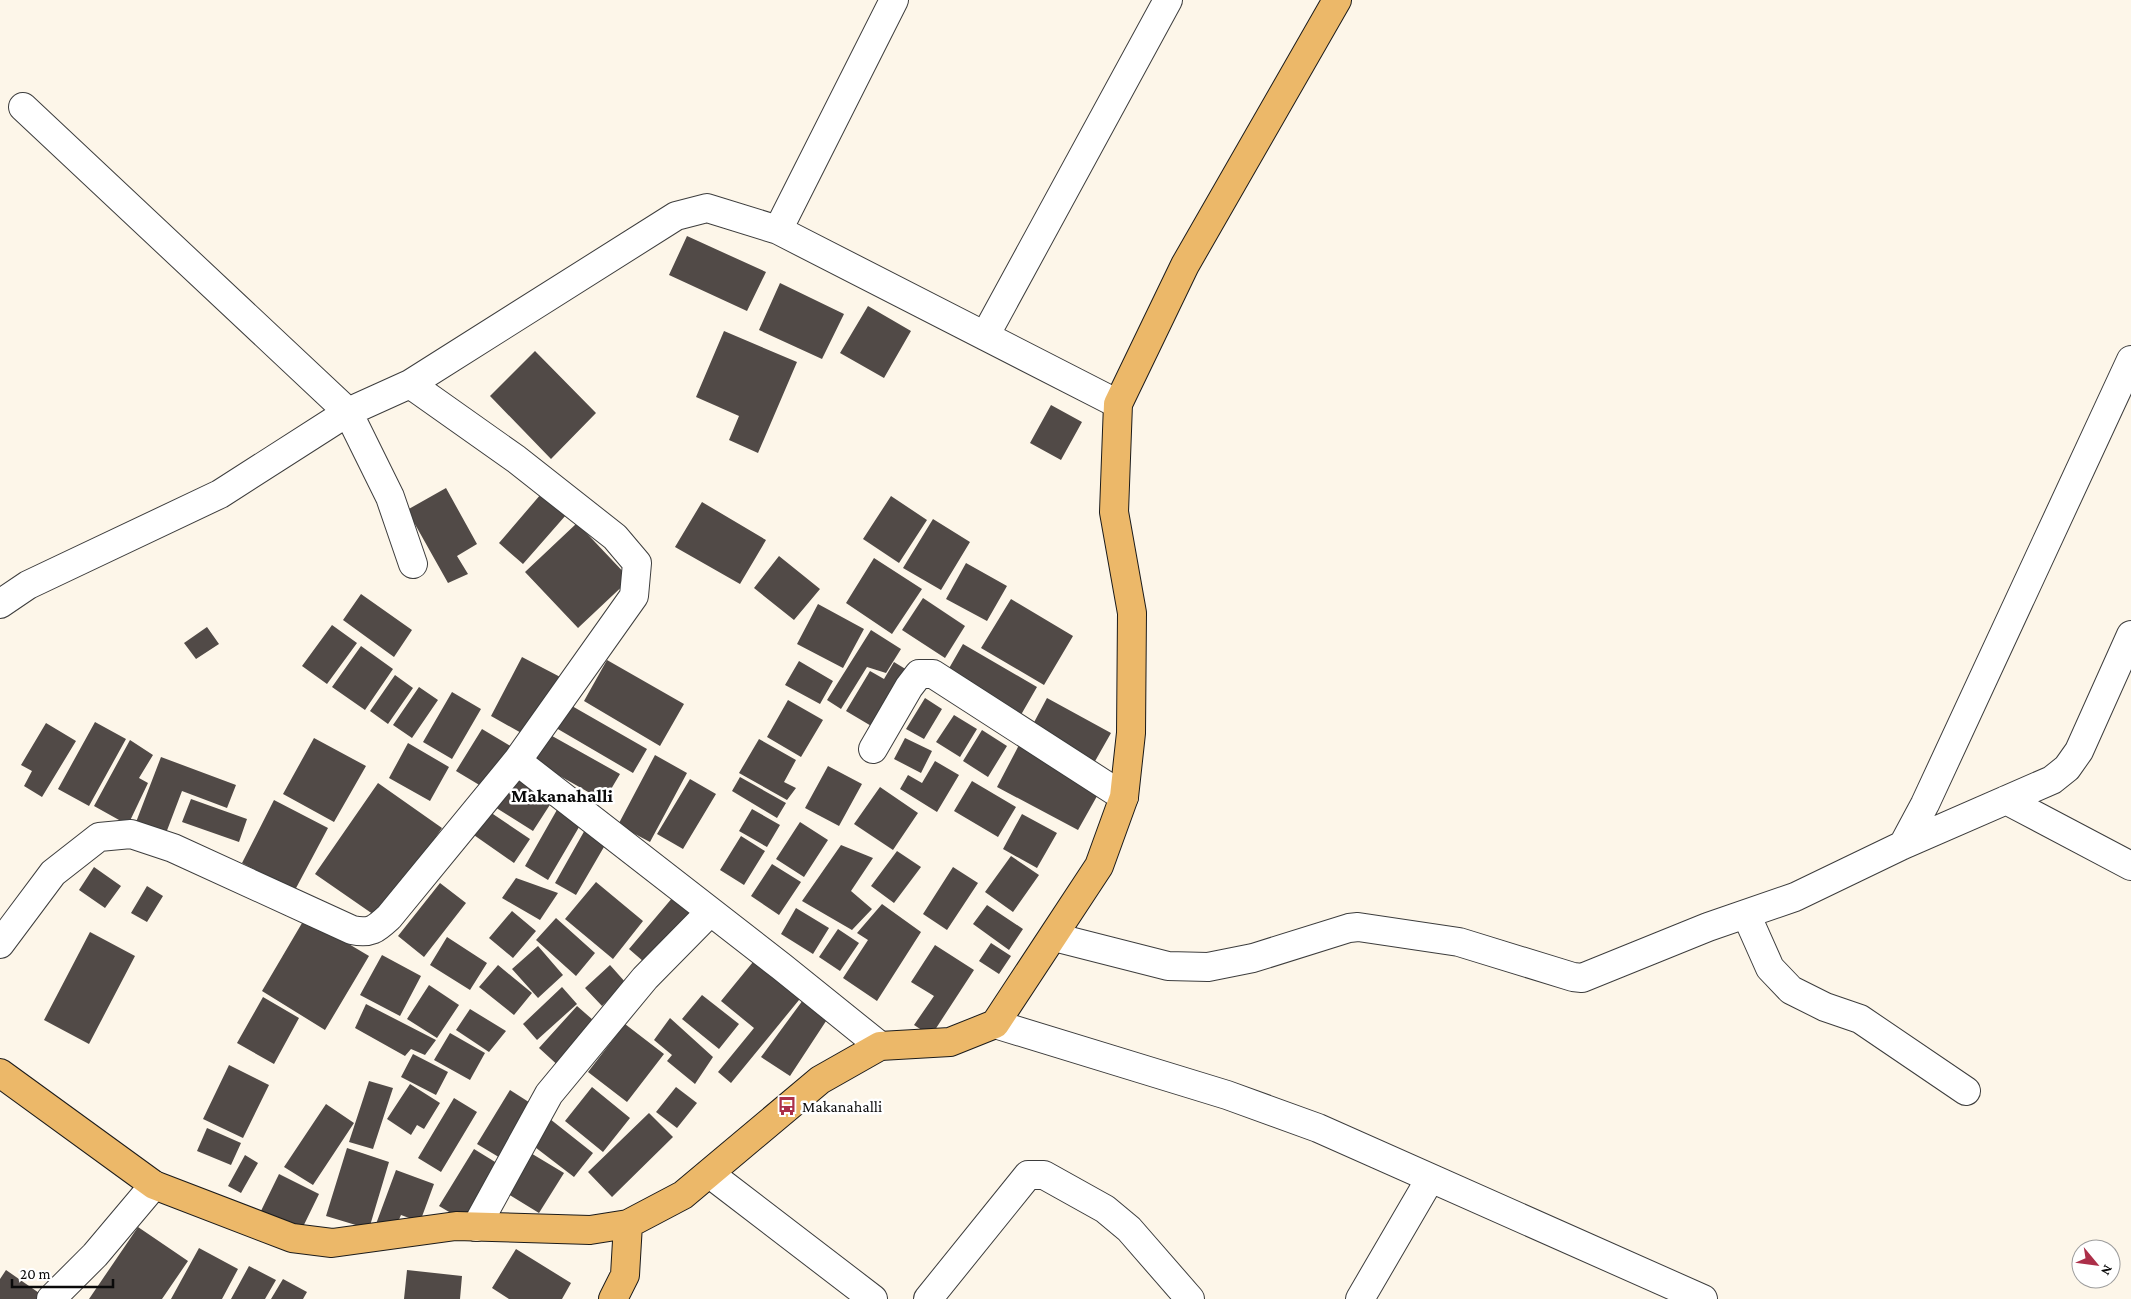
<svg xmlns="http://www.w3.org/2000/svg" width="2131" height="1299" font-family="'Crimson Pro',serif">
<rect width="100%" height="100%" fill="#fdf6e9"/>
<path fill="#514a47" d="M687,236L766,272L747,311L669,275Z
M780,283L844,314L822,359L759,330Z
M868,306L911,331L884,378L840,353Z
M724,331L797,362L758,453L729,440L739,416L696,397Z
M535,351L596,413L551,459L490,396Z
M1051,405L1082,422L1061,460L1030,443Z
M446,488L477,544L457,556L468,574L448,583L407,510Z
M541,494L566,515L523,564L499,543Z
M891,496L927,520L899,563L863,539Z
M702,502L766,540L740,584L675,547Z
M933,519L970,542L941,590L903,568Z
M577,523L630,579L578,628L525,572Z
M779,556L820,589L794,620L754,588Z
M874,558L922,589L892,634L846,603Z
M966,563L1007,586L987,621L946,599Z
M361,594L412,630L394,657L343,620Z
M923,598L965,626L945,658L902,630Z
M1011,599L1073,636L1044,685L981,648Z
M818,604L864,629L843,668L797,644Z
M332,625L357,643L327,684L302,666Z
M207,627L219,644L196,659L184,643Z
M871,630L901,649L886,673L867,667L841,709L827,700Z
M963,644L1037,687L1018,720L944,677Z
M361,646L393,669L365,710L332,687Z
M522,657L564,679L532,739L491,716Z
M607,660L684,704L660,746L584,701Z
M799,661L833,681L820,704L785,685Z
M894,662L912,673L878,730L846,711L870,671L884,679Z
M395,675L413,688L388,724L370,711Z
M419,687L438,700L412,738L393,725Z
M452,692L481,709L452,759L423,742Z
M925,698L942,709L924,739L906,729Z
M1047,698L1111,733L1094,763L1031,728Z
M788,700L823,720L801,757L767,737Z
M565,702L647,749L633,773L551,725Z
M954,715L977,729L960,757L936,742Z
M95,722L126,739L89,806L58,789Z
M46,723L76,741L42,797L24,786L32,771L21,765Z
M482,729L512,747L486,789L456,771Z
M982,730L1007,746L988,777L963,761Z
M545,732L620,774L604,801L530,759Z
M314,738L366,766L334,822L283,794Z
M905,738L932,751L921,773L894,759Z
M759,739L796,760L784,782L796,788L787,800L739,773Z
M130,740L153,755L139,778L148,783L128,825L94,806Z
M408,743L449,767L430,801L389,778Z
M1019,745L1101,789L1078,830L997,787Z
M655,755L687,773L650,842L618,825Z
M161,757L236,785L227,808L182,791L163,841L133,830Z
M935,761L959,775L937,812L900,789L908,775L922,783Z
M828,766L862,784L839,826L805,808Z
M510,772L553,800L533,831L490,804Z
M740,777L786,803L777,818L732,791Z
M690,779L716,794L683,849L657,834Z
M972,781L1016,807L998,837L954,811Z
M378,783L442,828L380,919L315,874Z
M880,787L918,813L893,850L854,824Z
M191,799L247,819L239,842L182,822Z
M274,800L328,828L295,890L242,863Z
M558,808L582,822L548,880L525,866Z
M752,809L780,825L767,847L739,831Z
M487,810L530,839L514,863L471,833Z
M1022,814L1057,833L1037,868L1003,849Z
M800,822L828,840L804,877L776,859Z
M586,828L608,840L576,895L555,883Z
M741,836L765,851L744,885L720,870Z
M841,845L873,858L851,891L872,909L852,930L802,901Z
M897,851L921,867L894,903L871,886Z
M1011,856L1039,875L1013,912L985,892Z
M772,864L801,882L779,915L751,896Z
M94,867L121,886L105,908L79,890Z
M953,867L978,883L947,930L923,914Z
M516,878L558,893L540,920L502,898Z
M596,882L643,921L613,959L565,919Z
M440,883L466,903L424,957L398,936Z
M147,886L163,896L147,922L131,913Z
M673,897L695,916L651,968L629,949Z
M882,904L921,932L877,1001L843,978L868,940L857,933Z
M987,905L1023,929L1009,950L973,924Z
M796,908L829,928L813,954L781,934Z
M512,911L536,931L513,958L489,938Z
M305,918L369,956L325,1030L262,991Z
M556,918L595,953L576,976L536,940Z
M838,929L859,943L840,971L819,957Z
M90,932L135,956L89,1044L44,1020Z
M447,937L487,963L470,990L430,965Z
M991,943L1011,956L999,974L979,961Z
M935,945L974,970L931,1036L914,1025L934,996L911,982Z
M538,946L563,975L538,998L512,969Z
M762,951L808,989L731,1083L718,1072L754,1028L721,1001Z
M382,955L421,976L400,1016L360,995Z
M498,965L532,993L514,1015L479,987Z
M610,965L626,983L602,1006L585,988Z
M429,985L459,1005L437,1038L407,1019Z
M562,987L577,1004L537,1040L523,1024Z
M702,995L739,1024L719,1049L682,1019Z
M263,997L299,1018L274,1064L237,1043Z
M803,1000L830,1015L790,1076L761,1057Z
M366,1004L436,1040L425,1055L411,1049L405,1056L355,1028Z
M577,1006L601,1027L562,1069L539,1048Z
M470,1009L506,1031L489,1052L456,1030Z
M670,1018L713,1057L695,1084L667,1061L672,1055L654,1040Z
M625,1024L664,1054L627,1102L588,1072Z
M450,1033L485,1053L470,1080L434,1060Z
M413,1054L448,1072L436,1095L401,1077Z
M229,1065L269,1085L243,1138L203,1119Z
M369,1081L393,1088L373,1149L349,1142Z
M410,1084L440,1103L424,1129L417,1125L411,1135L387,1119Z
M592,1087L630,1118L603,1152L565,1121Z
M676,1087L697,1103L677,1128L656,1112Z
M510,1090L535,1106L502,1159L477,1144Z
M454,1098L477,1112L441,1172L418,1158Z
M326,1104L354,1123L313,1185L284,1167Z
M649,1113L673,1137L612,1197L588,1172Z
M550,1119L593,1153L574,1177L531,1144Z
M207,1128L241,1143L231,1165L197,1151Z
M347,1148L389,1162L369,1229L326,1216Z
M474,1149L500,1165L466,1222L439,1206Z
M524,1149L564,1173L539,1213L500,1189Z
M245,1155L258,1163L241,1193L228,1186Z
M396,1170L434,1184L420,1222L401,1215L394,1231L376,1224Z
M279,1174L319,1194L299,1235L259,1215Z
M138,1227L188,1261L162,1299H89Z
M199,1248L238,1269L222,1299H171Z
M516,1249L571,1283L562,1299H509L492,1288Z
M249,1266L276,1280L265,1299H231Z
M6,1270L42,1295L39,1299H0V1279Z
M407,1270L462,1276L460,1299H404Z
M283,1279L307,1292L303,1299H271Z"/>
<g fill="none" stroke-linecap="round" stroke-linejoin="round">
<g stroke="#3d3d3d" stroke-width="30">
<path id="minor" d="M23,107L348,412L390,497L413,564
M778,230L894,0
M985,336L1168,0
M410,384L516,459L615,537L637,563L634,596L517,761
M0,604L28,585L220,494L348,412L410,384L676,216L707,208L778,230L1118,404
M873,749L909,687L919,674H933L1124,797
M2006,800L2131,866
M1903,845L1925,804L2131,360
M1746,914L1770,968L1791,990L1825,1007L1860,1019L1966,1091
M1054,937L1168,966L1208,967L1253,958L1349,928L1358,927L1459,942L1573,977L1582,978L1708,927L1795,897L1903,845L2052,780L2067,768L2079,751L2131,635
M0,944L53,873L99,837L131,834L173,848L352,930C371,934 376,929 389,917L517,761L782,967L880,1046
M995,1024L1227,1095L1318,1128L1703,1299
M710,1174L873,1299
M476,1227L549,1094L645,978L710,912
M51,1299L95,1255L154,1185
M928,1299L1028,1175H1044L1105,1209L1129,1229L1190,1299
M1360,1299L1430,1179"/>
</g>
<g stroke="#1b1b1b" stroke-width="30">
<path id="major" d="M0,1073L154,1185L292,1238L332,1243L456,1226L590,1230L628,1224L683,1195L820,1080L880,1046L950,1042L995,1024L1099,866L1124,797L1131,733L1132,613L1114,512L1118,404L1185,265L1337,0
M613,1299L625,1275L628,1224"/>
</g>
<use href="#minor" stroke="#fff" stroke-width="28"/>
<use href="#major" stroke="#ecb869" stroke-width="28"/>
</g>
<defs>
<g id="bus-bare" transform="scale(1.5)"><path d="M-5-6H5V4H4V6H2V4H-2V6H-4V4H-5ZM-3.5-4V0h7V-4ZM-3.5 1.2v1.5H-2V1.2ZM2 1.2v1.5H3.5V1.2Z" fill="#ac2f49" stroke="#fff" stroke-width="2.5" paint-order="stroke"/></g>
</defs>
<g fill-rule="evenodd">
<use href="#bus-bare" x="787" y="1106"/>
</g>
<g text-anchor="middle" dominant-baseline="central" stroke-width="5" stroke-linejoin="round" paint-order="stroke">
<g font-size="16" fill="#0a0a0a" stroke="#fff" text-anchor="start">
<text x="802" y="1106">Makanahalli</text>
</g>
<g font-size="19" font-weight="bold" fill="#0a0a0a" stroke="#fff">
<text x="562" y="795">Makanahalli</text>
</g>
</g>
<g transform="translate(2096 1264) rotate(119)"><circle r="24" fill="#ffffff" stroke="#9d9d9d"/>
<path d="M0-4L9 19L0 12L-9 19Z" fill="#ac2f49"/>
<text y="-8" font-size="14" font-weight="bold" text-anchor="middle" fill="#0a0a0a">N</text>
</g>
<path d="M12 1279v8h101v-8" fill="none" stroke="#0a0a0a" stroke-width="2.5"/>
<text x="20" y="1279" font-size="15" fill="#0a0a0a" stroke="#ffffff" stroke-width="4" paint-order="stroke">20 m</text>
</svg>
